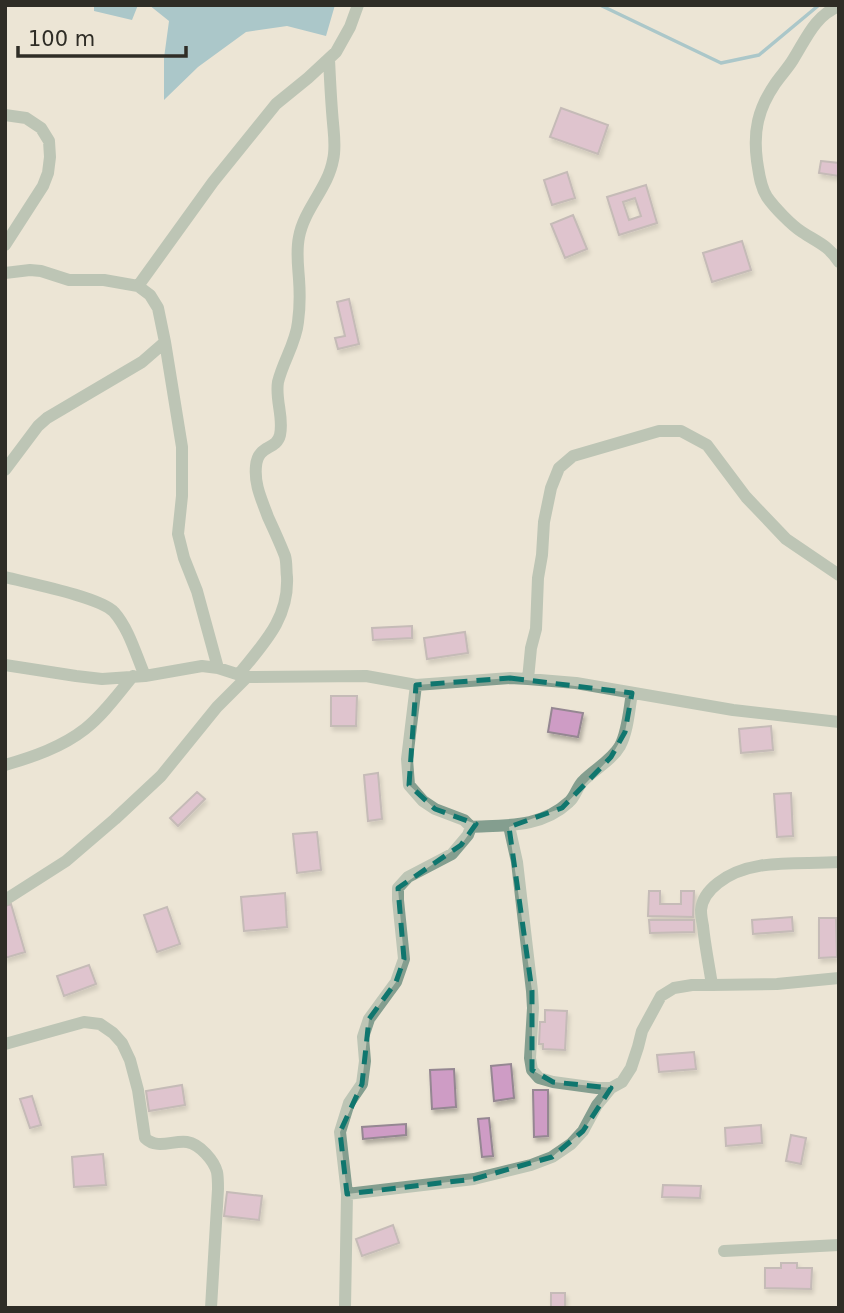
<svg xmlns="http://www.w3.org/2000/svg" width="844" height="1313" font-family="'DejaVu Sans',sans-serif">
<defs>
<filter id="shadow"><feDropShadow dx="2" dy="4" stdDeviation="2" flood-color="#0004"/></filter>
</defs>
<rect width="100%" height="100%" fill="#ece5d5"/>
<path fill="#5ca2bb" d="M94,5H138L132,20L94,11Z
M149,5H335L326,36L287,26L246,32L198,67L164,100V58L169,21Z"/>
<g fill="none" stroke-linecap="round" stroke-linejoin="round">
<path stroke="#5ca2bb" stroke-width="3.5" d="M600,5L721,63L759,55L819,5"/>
</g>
<path fill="#ce9cc5" stroke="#958792" stroke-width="2" fill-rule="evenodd" filter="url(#shadow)" d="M561,108L608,125L598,154L550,137Z
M821,161L839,163V176L819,173Z
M567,172L575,198L552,205L544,180Z
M646,185L657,223L619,235L607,197ZM635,198L641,216L629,220L623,202Z
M573,215L587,249L565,258L551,224Z
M742,241L751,270L712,282L703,253Z
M349,299L359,344L338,349L335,338L345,336L337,302Z
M412,626V638L373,640L372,628Z
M465,632L468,653L427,659L424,638Z
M331,696H357L356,726H331Z
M552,708L583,713L578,737L548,732Z
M771,726L773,750L741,753L739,729Z
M378,773L382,819L368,821L364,775Z
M197,792L205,799L178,826L170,818Z
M791,793L793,836L777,837L774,794Z
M317,832L321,870L297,873L293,834Z
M649,891H660V904H681V891H694L693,917L648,916Z
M285,893L287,927L244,931L241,897Z
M11,904L25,952L5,958V906Z
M167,907L180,944L157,952L144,915Z
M792,917L793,931L753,934L752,920Z
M819,918H836L837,957L819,958Z
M649,920H694V932L650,933Z
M89,965L96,984L64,996L57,976Z
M545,1010L567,1011L565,1050L543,1049V1044H539L540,1022H545Z
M694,1052L696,1069L659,1072L657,1055Z
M511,1064L514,1098L494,1101L491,1066Z
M454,1069L456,1107L432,1109L430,1070Z
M182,1085L185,1105L149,1111L146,1091Z
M533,1090H548V1136L534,1137Z
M32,1096L41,1125L30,1128L20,1099Z
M489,1118L493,1156L482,1157L478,1119Z
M406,1124V1135L363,1139L362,1127Z
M761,1125L762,1143L726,1146L725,1128Z
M791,1135L806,1138L801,1164L786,1161Z
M103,1154L106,1185L74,1187L72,1157Z
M663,1185L701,1186L700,1198L662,1197Z
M227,1192L262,1196L259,1220L224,1216Z
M393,1225L399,1243L362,1256L356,1239Z
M781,1263H797V1268H812L811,1289L765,1288V1268H781Z
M551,1293H565V1308H551Z"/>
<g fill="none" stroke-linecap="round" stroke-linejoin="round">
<path stroke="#849e8f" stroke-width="12" d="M839,6C815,16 807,37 794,58C789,67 781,75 775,84C758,109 753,131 757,161C759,173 760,186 767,197C774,207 791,225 802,232C817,242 828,245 839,262
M5,115L26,118L41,128L49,141L50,157L48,173L43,186L5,245
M5,273L30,270L41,271L69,280H104L138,286L213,182L276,104L308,78L336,52L350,27L358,5
M138,286L150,295L158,308L165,342L182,447V496L178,534L184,558L197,591L218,668
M5,470L38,426L47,418L142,362L165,342
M5,577C28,583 100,597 114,612C129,629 136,655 145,676
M5,665L76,676L102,679L145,676L202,666L218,668L246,677
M239,674C263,644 289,619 287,577C286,570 287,563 285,556C280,543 274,530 268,517C262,500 254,485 256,466C258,444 276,451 280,435C284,417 275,400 278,382C283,361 296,343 298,322C300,308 300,293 299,279C298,265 296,251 299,237C304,209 328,188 333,160C336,148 334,135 333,123C331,102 330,80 329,59
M528,679L531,648L536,629L538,578L542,555L544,522L551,488L559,468L573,456L659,431H681L707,445L746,497L786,539L839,575
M5,765C33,757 62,747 85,729C104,714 118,694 133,676
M509,826L517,862L532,991L533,1008L530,1058L532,1070L539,1078L553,1082L597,1088H611L622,1082L631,1068L638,1047L642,1031L661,996L674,988L692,985H712C709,965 705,946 703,926C702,921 701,915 701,910C702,898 709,890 718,883C751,857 799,865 839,862
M471,827C506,825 541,828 569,802C576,796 577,786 584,780C595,769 612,760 620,746C628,731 629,710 632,693
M5,900L66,861L115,819L161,776L217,707L247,677L366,676L416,685L510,678L528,679L576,683L733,710L839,722
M712,985L777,984L839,978
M5,1044L84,1022L100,1024L113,1033L122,1043L130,1060L138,1090L145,1138C157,1150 173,1140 187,1142C200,1144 214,1161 217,1172C218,1177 218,1184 218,1189L211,1308
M347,1194L474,1179L531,1165L552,1157L571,1144L583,1131L597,1105L611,1088
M724,1251L839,1245
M345,1308L347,1194L340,1132L349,1103L362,1084L365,1061L363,1037L369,1019L396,982L404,959L398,900V888L408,877L452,854L468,835L471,827L464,820L435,809L423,801L409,785L407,759L416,685"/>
</g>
<path d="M0 0H844V1313H0ZM510,678L632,693L625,732L611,757L562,808L509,827L532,991V1070L553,1082L611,1088L583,1131L552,1157L474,1179L347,1194L340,1132L362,1084L369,1019L396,982L404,959L398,888L461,845L476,824L435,809L409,785L416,685Z" fill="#ece5d5" fill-opacity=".55" fill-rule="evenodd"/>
<path fill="none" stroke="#0f766e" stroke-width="5" stroke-dasharray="14 9" stroke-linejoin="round" d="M510,678L632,693L625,732L611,757L562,808L509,827L532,991V1070L553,1082L611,1088L583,1131L552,1157L474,1179L347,1194L340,1132L362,1084L369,1019L396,982L404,959L398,888L461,845L476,824L435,809L409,785L416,685Z"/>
<rect width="844" height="1313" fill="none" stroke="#2f2d26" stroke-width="14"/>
<path d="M18 46v10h168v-10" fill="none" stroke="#2f2d26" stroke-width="3.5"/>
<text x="28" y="46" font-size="21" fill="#2f2d26" stroke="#ece5d5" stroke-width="5" paint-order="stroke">100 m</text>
</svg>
